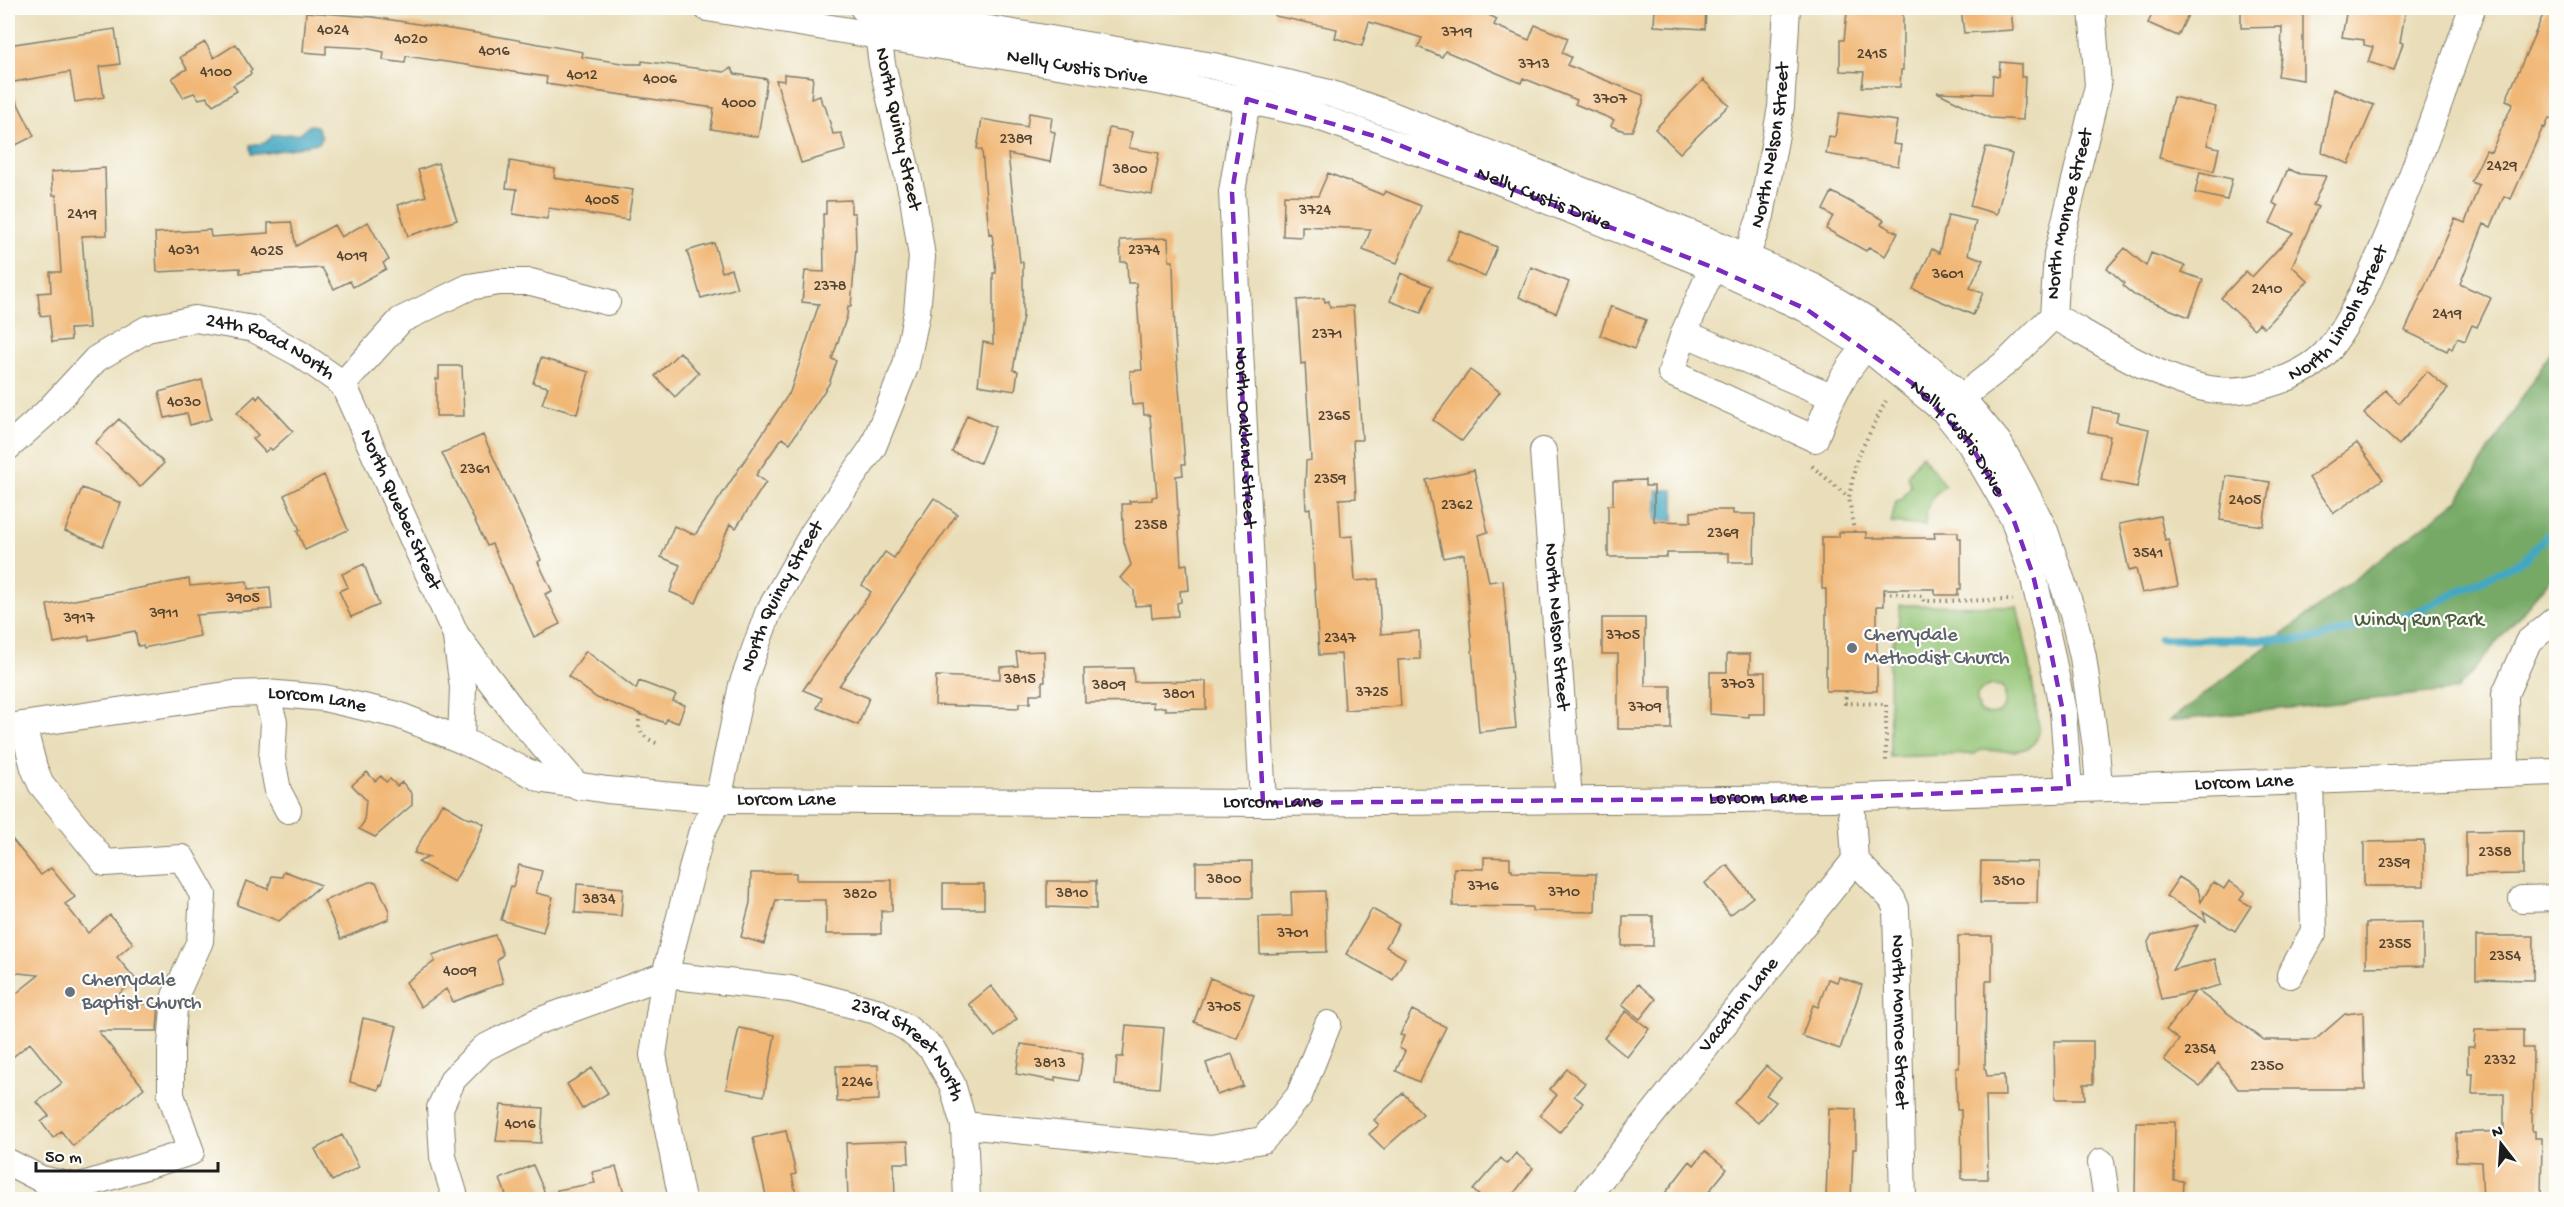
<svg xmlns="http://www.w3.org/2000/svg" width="2564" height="1207" font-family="'Gochi Hand',sans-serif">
<rect width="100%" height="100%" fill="#fdfcf7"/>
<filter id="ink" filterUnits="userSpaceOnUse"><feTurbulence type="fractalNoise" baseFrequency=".0167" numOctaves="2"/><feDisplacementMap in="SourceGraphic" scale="12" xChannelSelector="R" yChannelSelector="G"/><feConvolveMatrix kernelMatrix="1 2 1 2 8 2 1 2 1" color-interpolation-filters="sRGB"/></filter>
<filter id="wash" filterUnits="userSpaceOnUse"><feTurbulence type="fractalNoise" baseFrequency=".008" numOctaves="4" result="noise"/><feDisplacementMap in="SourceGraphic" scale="24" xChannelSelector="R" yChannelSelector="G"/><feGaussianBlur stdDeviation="1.35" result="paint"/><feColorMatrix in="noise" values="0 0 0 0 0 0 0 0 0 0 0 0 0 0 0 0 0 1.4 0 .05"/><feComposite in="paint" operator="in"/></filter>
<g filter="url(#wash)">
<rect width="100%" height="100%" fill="#e9deb9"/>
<path fill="#91c373" stroke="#567048" stroke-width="1.5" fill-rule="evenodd" d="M1922,455L1945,486C1930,496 1925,509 1925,526L1891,523L1896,501L1902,499L1911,486L1907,475Z
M1900,605L2017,606L2029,660L2039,727C2039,759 2002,750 1979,750L1975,754L1890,757L1889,652L1898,627ZM1993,685L2001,686L2005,692V706L1999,713L1986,714L1980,712L1977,701V694L1986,687Z"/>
<path fill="#74a965" stroke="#486240" stroke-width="1.5" d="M2556,343V572L2457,690L2169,721L2459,499Z"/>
<path fill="#43a8c2" stroke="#30626f" stroke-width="1.5" d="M310,125L317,126L322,137L319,143C306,143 303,148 296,148C280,149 267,155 251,154L250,145L265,143L273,135L299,134Z
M1657,490H1674V521H1656Z"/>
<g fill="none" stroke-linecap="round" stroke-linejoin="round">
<path stroke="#43a8c2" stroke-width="8" d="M2160,639L2309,640L2419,611L2524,560L2556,526"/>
</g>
<g id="blocks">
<path fill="#f1b776" d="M1276,8H1425L1442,14L1445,8H1475L1497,19L1494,25L1529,40L1535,25L1568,38L1562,53L1571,57L1567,65L1643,95V103L1632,131H1624L1611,126L1614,120L1575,104L1577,100L1523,78L1521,83L1445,51L1442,57L1418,47L1422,38L1369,22L1362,46L1335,38L1337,29L1275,16Z
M1655,8H1706L1705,29L1654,26Z
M1961,8H2011L2013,30L1964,33Z
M2155,8H2191L2178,36L2148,23Z
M2241,8H2303V80L2278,76L2281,57L2282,27L2241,28Z
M2347,8H2406L2400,42L2403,43L2394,70L2368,62L2373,47L2364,45V40L2342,37Z
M2546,8H2556V121L2549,118L2545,128L2543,127L2511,199L2504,196L2491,227L2484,224L2460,284L2491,298L2477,327L2472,325L2465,341L2457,338L2452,349L2449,347L2447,351L2405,331L2455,219L2465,223L2479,185L2471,182L2486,150L2491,152L2513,103L2506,100Z
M306,12L373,17L501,37L583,52L582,57L628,64H642V61L724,72L731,68L735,74L767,79L758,137L711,129L714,108L546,84L547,77L406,56L405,63L383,60L384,52L365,48L326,46V54L303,52Z
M1847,12H1903V70H1901L1900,87H1862L1864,72L1840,71V40H1844Z
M115,29L120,64L99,67L104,97L75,102L70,72L8,83V45Z
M205,42L214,58L236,44L252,70L250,71L251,74L233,85L237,91L213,105L207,97L199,99L194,93L183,97L172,78L187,69L180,57Z
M2000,62L2021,64V77H2025L2023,120L1990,118L1937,92L1992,94L1993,75L1999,76Z
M784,74L813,77L811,99L820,96L822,104L825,105L833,134L841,133L846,150L801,163L776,80L784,81Z
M1703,80L1729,105L1680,153L1655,129Z
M8,84L34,136L8,149Z
M2333,89L2374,105L2349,164L2322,152Z
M2173,97L2216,107L2207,145L2219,148L2214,171L2159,158Z
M1029,113L1052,117L1050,131L1055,132L1050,162L1008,154L1020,262H1023V316L1013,370L1018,371L1015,391L978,385L983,342L993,344V273H996L992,233L989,234L982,150L977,149L982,119L1027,127Z
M1839,113L1897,121L1893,144L1901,145L1898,166L1826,154L1829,136L1835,137Z
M1109,128L1132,132L1129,148L1159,153L1152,195L1100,186Z
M1986,147L2012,154L1997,214L1970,206Z
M510,161L555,169L554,178L633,190L628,220L549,208L547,219L513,214L517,189L506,188Z
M438,163L457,220L408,236L398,205L426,196L418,170Z
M105,168L107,235L82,236L89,328L70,329L71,340L52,342L49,315L40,316L38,293L51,292L50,272H61L56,195H53L51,172Z
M2288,169L2300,174L2326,176L2313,205L2318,207L2292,266L2308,281L2264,328L2259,323L2254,329L2221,298L2246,271L2252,277L2293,233L2270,223L2278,206L2273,203Z
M2200,172L2232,179L2227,200L2195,193Z
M1328,173L1383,195L1385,191L1421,206L1397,263L1363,250L1371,229L1302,226V237L1283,236L1284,195L1318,196Z
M1832,192L1884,220L1881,224L1898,233L1885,256L1869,247L1866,251L1826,229L1833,216L1823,210Z
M851,200V213H855L856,248L851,306H848L847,316L832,359L837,361L829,384L790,443L782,438L756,475L766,482L736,528L730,524L696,603L670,592L680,565L661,557L674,526L695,535L790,392L819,304L802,302L805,271L824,272L823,214H826V201Z
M1948,215L1976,221L1968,254L1983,260L1970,288L1983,293L1973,315L1913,289L1932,249L1939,253Z
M291,222L296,246L334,225L341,237L368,222L389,260L383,263L386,269L353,287L350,281L334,289L322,268L240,273V268L157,272L155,233L210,230L211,237L268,233V223Z
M1460,231L1497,247L1485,277L1448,261Z
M1168,238L1169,261H1173L1175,337L1185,464H1182L1183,475L1176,476L1181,565L1187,564L1189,590L1180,591L1181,602L1177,603L1178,616L1152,618L1151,605L1135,606L1134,590L1120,578L1131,565L1124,542L1122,504H1130L1129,501L1152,500V497L1157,496L1150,415H1144L1143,404L1132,405L1130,371L1142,370L1136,283H1128L1127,262H1121L1120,240Z
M714,243L722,272L731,269L737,288L701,298L687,251Z
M2125,248L2146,266L2151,253L2185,266L2182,272L2203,280L2189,317L2134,295L2123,286L2124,283L2107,268Z
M1531,267L1569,282L1556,313L1519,297Z
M1401,273L1432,286L1421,313L1390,301Z
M1324,298L1325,302L1329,301L1330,307L1353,306L1358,379L1362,440H1353L1356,498L1339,499L1341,537L1352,536L1355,581L1378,579L1381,634L1419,631L1420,659L1398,660L1401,706L1345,710L1341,654L1319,655L1310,508L1306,509L1305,488L1306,461L1311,460L1305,363L1301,364L1297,300Z
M1611,306L1646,320L1634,349L1600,335Z
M680,352L699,373L675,397L655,376Z
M541,358L589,372L577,414L542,404L548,387L533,383Z
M439,366H462L464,416H436V379H439Z
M1470,370L1500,392L1462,441L1433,420Z
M2427,371L2448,389L2399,445L2364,414L2385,390L2399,403Z
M202,380L211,419L190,425L187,413L165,418L159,392Z
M260,395L293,431L272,450L270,448L265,452L253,439L258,435L237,413L255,396L257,399Z
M2093,408L2118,413L2116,422L2149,429L2137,487L2101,480L2110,436L2088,432Z
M967,415L995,427L980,463L952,452Z
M119,419L164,463L140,487L95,443Z
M483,435L541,560L538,562L552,591L545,594L560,624L534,637L492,544L487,546L442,453Z
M2357,443L2383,479L2334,513L2309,478Z
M1474,470L1488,532L1479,535L1489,582L1503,580L1516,728L1479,732L1464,554L1443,558L1426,480Z
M324,475L348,530L305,550L297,531L300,530L284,495Z
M2226,476L2270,482L2263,526L2220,520Z
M1645,480V486H1654V521L1691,522V512L1712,510H1733V514H1755L1754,562H1729V553H1667V557H1608V505H1613V481Z
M82,488L121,503L103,546L65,531Z
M934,498L957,514L839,686L869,698L858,725L817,708L822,698L803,690L871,592L862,585L885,552L894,558Z
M2160,516L2165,540L2168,539L2178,586L2142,593L2136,569L2129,571L2119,524Z
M1839,532H1866V538H1935L1934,532H1958V538H1961V589H1958V595H1935V589H1884V606H1877V691H1826V589H1822V537H1839Z
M364,564L379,605L351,617L339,591L348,587L342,574Z
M189,579L190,586L247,581L248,589L270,587L272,609L196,615L200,636L144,648L143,645L138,646L135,631L89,640V636L54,643L47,605Z
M1602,618H1645V686H1671V729H1618V654H1602Z
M586,651L636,689L639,681L676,695L673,701L685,705L678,723L667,719L665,723L597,698L568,676Z
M1044,651L1045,682H1042V694H1030V703H1019V708L935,705L936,676L1000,679V667L1018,666L1016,652Z
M1727,654H1750V672H1765V714H1749V717L1710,714V672H1727Z
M1133,668L1134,682L1206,681V709L1165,710V707L1153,708V702L1085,703L1084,669Z
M367,772L375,781L381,776L386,782L390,779L397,786L402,782L412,794V805L375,837L359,829L364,822L366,800L352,785Z
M442,803L469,819L472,818L484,824L476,844L454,882L418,862L429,857L414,853Z
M2523,830V874L2466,875V831Z
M8,834L41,875L51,868L75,897L65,904L88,933L110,915L133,943L117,957L136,980L108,1003L159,1004L157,1031H98L144,1088L73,1146L61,1131L53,1138L41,1122L49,1116L37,1102L62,1083L30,1043L8,1061V1000L39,975L8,972Z
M2424,841V886H2364V842Z
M1484,857L1510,858V869H1512V872L1596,874L1595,912L1532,911V907L1453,906L1454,868L1484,869Z
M1252,861V898H1196V862Z
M1981,861L2038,862L2037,903H1980Z
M519,865L542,871L536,893L553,897L543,932L501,920L511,886L513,887Z
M1727,865L1753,897L1730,915L1705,883Z
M284,871L321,885L279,921L237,905L246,881L268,889L272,876L282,877Z
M751,873H796V880H892V911H881V934H826V900H776L764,944L741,937L750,903Z
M2179,877L2198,889L2201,902L2213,882L2224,889L2229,881L2245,892L2240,900L2251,906L2235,931L2203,911L2206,921L2166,896Z
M1047,881H1096V909L1047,907Z
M369,882H376L389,911V919L341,939L324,901Z
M577,884L623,888L621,916L575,913Z
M943,884H984V909H943Z
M1325,891L1327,952L1260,954L1259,917L1292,916L1291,892Z
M1372,909L1399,924L1386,947L1405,958L1393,980L1346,954Z
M1623,916H1653V946H1622Z
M2423,922V966L2366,967V923Z
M2198,925L2172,970L2215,959L2221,985L2198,991L2264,1040H2315L2345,1014L2363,1012L2365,1089H2238L2218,1063L2200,1086L2164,1060L2179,1040L2166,1030L2195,992L2161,999L2148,942L2152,935Z
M495,935L503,954L497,961L503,983L453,1002L446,989L421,1007L406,982L435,961L432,955Z
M1958,936H1992V981H1986L1985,1067L1987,1076L2004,1075L2005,1096H1986L1988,1179H1962L1961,1110H1957L1956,1068H1959Z
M2476,936H2534L2533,980L2476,979Z
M1839,977L1862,985L1840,1049L1802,1036L1813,1005L1818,1007L1828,979L1837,982Z
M1210,978L1254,995L1237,1038L1194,1022Z
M1638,984L1656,999L1640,1019L1622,1005Z
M991,986L1017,1019L995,1037L969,1004Z
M1412,1010L1446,1027L1419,1082L1396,1071L1405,1051L1399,1048L1404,1036L1400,1035Z
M1626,1011L1649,1029L1627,1057L1604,1038Z
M363,1018L397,1026L382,1086L380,1085L379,1090L350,1082Z
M1126,1025L1164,1028L1159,1088L1115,1085L1117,1057H1123Z
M739,1028L775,1035L764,1096L726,1089Z
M2475,1030H2523V1048H2533L2532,1131H2535V1138H2542L2541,1200H2483L2481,1162L2456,1161V1133L2504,1131V1094H2472L2473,1074H2468V1047H2474Z
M2054,1041H2093V1084H2084L2085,1099H2055Z
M1021,1044L1083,1053L1079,1081L1055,1077V1081L1016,1074Z
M1232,1054L1243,1086L1217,1095L1206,1063Z
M878,1065L879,1100L837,1102L836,1066Z
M1766,1066L1781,1078L1766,1095L1776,1102L1758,1123L1734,1103Z
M592,1068L608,1093L582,1109L567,1084Z
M1567,1069L1585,1083L1574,1096L1583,1103L1560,1132L1540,1115L1557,1095L1550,1089Z
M1403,1093L1423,1114L1384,1149L1369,1134L1379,1125L1374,1120Z
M501,1105L543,1108L541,1143L496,1141Z
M1829,1108L1856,1109V1149H1853L1851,1200H1826Z
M2136,1122H2175L2174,1180L2183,1181L2182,1200H2135Z
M786,1131L796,1174L792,1175L797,1200H767L753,1138Z
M342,1135L359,1167L332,1181L315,1149Z
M908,1141L909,1163H894L895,1200H848L846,1143Z
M1705,1151L1727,1169L1702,1200H1660L1690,1161L1694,1165Z
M1516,1153L1533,1168L1509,1200H1484L1473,1190L1501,1158L1507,1164Z
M533,1165L548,1200H508L500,1179Z
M616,1167L626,1200H558L557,1190L595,1183L592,1172Z"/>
</g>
</g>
<g filter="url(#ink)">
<use href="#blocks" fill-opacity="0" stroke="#827d6a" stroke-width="1.5"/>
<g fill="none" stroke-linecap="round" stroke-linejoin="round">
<g stroke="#827d6a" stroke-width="28">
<g id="minor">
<path id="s1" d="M707,8L1163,82L1313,115L1496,180L1712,267L1806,309L1866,347L1944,411L1969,442L2013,518L2033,575L2051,652L2063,712L2069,788"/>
<path d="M863,8L1213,66L1329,93L1392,115L1722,246L1814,287L1866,319L1929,367L1961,397L1999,443L2023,487L2045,531L2073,614L2083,657L2096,748L2099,788"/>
<path id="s2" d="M1250,82L1232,192L1263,803"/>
<path d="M1719,252L1684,333L1671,373L1815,439C1828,404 1841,375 1866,347"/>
<path id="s3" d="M1740,273L1761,216L1781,107L1787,8"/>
<path id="s4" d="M2053,316C2098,340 2166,385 2217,390C2251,394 2307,377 2329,349C2355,315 2372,273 2389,233C2420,159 2446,84 2472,8"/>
<path d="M1684,333L1831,396"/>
<path id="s5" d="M343,384L456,635L514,712L578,787"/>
<path d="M343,384L401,320L469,287L499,282H531L607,302"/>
<path id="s6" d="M1949,407L2008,361L2053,316L2057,254L2098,86L2092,8"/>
<path id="s7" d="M8,447L46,413L96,359L147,329L195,319L254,329L300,354L343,384"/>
<path id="s8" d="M1543,451L1569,800"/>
<path d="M456,638L463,687L461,740"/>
<path d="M266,693L274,722L272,759L278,791L288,810"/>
<path id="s9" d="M8,727L233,694L266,693L324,698L398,715L461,740L544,780L607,790L718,800L1263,803L1832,798L2556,772"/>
<path d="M2506,773L2505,694L2528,642L2556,619"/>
<path id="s10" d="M1855,860L1892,899L1896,908L1903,1200"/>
<path d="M2522,899L2556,898"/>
<path d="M2290,975L2314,931L2310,780"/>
<path d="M964,1125L1210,1149L1263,1140L1299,1096L1328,1024"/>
<path d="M8,1162L41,1179L77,1187L191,1152L171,1095V1046L175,996L200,941L203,895L182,858L105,863L41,784L34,768L23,725"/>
<path d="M2101,1162L2107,1200"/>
<path id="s11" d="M456,1200L443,1157L440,1108L453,1079L484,1048L536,1022L665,975L790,989L876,1011L907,1028L932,1049L952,1084L964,1125L967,1200"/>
<path id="s12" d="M682,1200L653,1055L665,975L701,834L718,800L742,685L768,613L813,533L873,447L906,365L917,312L922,257L913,198L882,64L876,20"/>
<path id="s13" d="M1584,1200L1855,860L1851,798"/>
</g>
</g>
<path stroke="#827d6a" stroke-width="4" stroke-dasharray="1.5 4.5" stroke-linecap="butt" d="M1812,466L1848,497
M1854,532L1849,497L1857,458L1886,401
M1884,593L1922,596L1924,601L2013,600
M1846,691L1845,703L1886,704V761
M640,714C636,732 642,736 658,744"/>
<use href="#minor" stroke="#fff" stroke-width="26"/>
</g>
</g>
<path fill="none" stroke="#7b2cbf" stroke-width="4.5" stroke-dasharray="12 8" stroke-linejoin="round" d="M1247,99L1381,138L1712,267L1806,309L1912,383L1969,442L2013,518L2033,575L2051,652L2063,712L2069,788L1832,798L1263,803L1232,192Z"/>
<g fill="#6b7280" stroke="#fdfcf7" stroke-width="2">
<circle cx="1852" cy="648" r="6"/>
<circle cx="70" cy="992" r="6"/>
</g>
<g text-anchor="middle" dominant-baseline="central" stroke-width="4.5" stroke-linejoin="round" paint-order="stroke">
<g font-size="16" fill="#514332">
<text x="333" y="31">4024</text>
<text x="1457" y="33">3719</text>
<text x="411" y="40">4020</text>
<text x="494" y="52">4016</text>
<text x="1872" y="55">2415</text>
<text x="1534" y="65">3713</text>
<text x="216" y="73">4100</text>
<text x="582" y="76">4012</text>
<text x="660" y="80">4006</text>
<text x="1610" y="100">3707</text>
<text x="739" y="104">4000</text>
<text x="1016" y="140">2389</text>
<text x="2502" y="167">2429</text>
<text x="1130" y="170">3800</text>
<text x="602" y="201">4005</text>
<text x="1315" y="211">3724</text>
<text x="82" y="215">2419</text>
<text x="184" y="251">4031</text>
<text x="1144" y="251">2374</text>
<text x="267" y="252">4025</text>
<text x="352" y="257">4019</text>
<text x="1948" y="275">3601</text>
<text x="830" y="287">2378</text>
<text x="2267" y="290">2410</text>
<text x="2447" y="315">2419</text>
<text x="1327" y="335">2371</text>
<text x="184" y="403">4030</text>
<text x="1334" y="417">2365</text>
<text x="475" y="470">2361</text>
<text x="1330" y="480">2359</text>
<text x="2245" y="501">2405</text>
<text x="1457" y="506">2362</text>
<text x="1151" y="526">2358</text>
<text x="1723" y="534">2369</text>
<text x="2148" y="554">3541</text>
<text x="243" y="599">3905</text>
<text x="164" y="614">3911</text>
<text x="79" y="619">3917</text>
<text x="1623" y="636">3705</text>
<text x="1340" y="639">2347</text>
<text x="1020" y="680">3815</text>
<text x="1738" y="685">3703</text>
<text x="1109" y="686">3809</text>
<text x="1372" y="693">3725</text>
<text x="1179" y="695">3801</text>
<text x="1645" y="708">3709</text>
<text x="2495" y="853">2358</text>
<text x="2394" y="864">2359</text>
<text x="1224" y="880">3800</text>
<text x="2009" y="882">3510</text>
<text x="1483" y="887">3716</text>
<text x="1564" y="893">3710</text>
<text x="1072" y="894">3810</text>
<text x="860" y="895">3820</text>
<text x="599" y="900">3834</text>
<text x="1293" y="934">3701</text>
<text x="2395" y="945">2355</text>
<text x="2505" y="957">2354</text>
<text x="460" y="972">4009</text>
<text x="1224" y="1008">3705</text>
<text x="2200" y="1050">2354</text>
<text x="2500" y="1061">2332</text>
<text x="1050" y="1064">3813</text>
<text x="2267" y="1067">2350</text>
<text x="857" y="1083">2246</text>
<text x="520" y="1125">4016</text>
</g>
<g font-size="20" fill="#1c1c1c" stroke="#fdfcf7">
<text stroke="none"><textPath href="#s1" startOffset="375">Nelly Custis Drive</textPath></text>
<text transform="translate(897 129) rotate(78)">North Quincy Street</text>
<text stroke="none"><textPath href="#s3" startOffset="132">North Nelson Street</textPath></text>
<text stroke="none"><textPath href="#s1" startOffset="861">Nelly Custis Drive</textPath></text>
<text stroke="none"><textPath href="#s6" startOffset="242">North Monroe Street</textPath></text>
<text stroke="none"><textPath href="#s4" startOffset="338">North Lincoln Street</textPath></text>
<text stroke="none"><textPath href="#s7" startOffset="314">24th Road North</textPath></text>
<text stroke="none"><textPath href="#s2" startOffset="357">North Oakland Street</textPath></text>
<text stroke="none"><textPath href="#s1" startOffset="1347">Nelly Custis Drive</textPath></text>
<text stroke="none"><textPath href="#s5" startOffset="138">North Quebec Street</textPath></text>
<text stroke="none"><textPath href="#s12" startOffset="627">North Quincy Street</textPath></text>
<text stroke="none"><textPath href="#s8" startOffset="176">North Nelson Street</textPath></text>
<text stroke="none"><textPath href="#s9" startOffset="312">Lorcom Lane</textPath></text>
<text stroke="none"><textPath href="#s9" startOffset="2256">Lorcom Lane</textPath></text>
<text stroke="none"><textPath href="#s9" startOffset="1770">Lorcom Lane</textPath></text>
<text stroke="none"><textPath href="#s9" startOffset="798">Lorcom Lane</textPath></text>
<text stroke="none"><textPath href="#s9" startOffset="1284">Lorcom Lane</textPath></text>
<text stroke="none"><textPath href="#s13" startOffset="249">Vacation Lane</textPath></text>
<text stroke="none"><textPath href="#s10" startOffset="177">North Monroe Street</textPath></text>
<text stroke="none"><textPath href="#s11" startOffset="630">23rd Street North</textPath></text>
</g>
<g font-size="20" fill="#4b5f3f" stroke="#fdfcf7">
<text x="2419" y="621">Windy Run Park</text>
</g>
<g font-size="20" fill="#5b616d" stroke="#fdfcf7" text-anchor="start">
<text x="1864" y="636">Cherrydale<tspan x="1864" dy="23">Methodist Church</tspan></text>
<text x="82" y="981">Cherrydale<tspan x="82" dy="23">Baptist Church</tspan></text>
</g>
</g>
<rect width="2564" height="1207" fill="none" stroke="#fdfcf7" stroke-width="30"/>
<g transform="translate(2501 1144) rotate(343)" stroke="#fdfcf7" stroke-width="4.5" paint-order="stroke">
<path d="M0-4.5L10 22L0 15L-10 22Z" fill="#1c1c1c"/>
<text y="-9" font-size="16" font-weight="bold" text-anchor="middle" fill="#1c1c1c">N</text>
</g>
<path d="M36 1162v9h182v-9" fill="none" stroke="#1c1c1c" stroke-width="3"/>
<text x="45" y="1162" font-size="18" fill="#1c1c1c" stroke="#fdfcf7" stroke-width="4.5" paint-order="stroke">50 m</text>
</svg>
